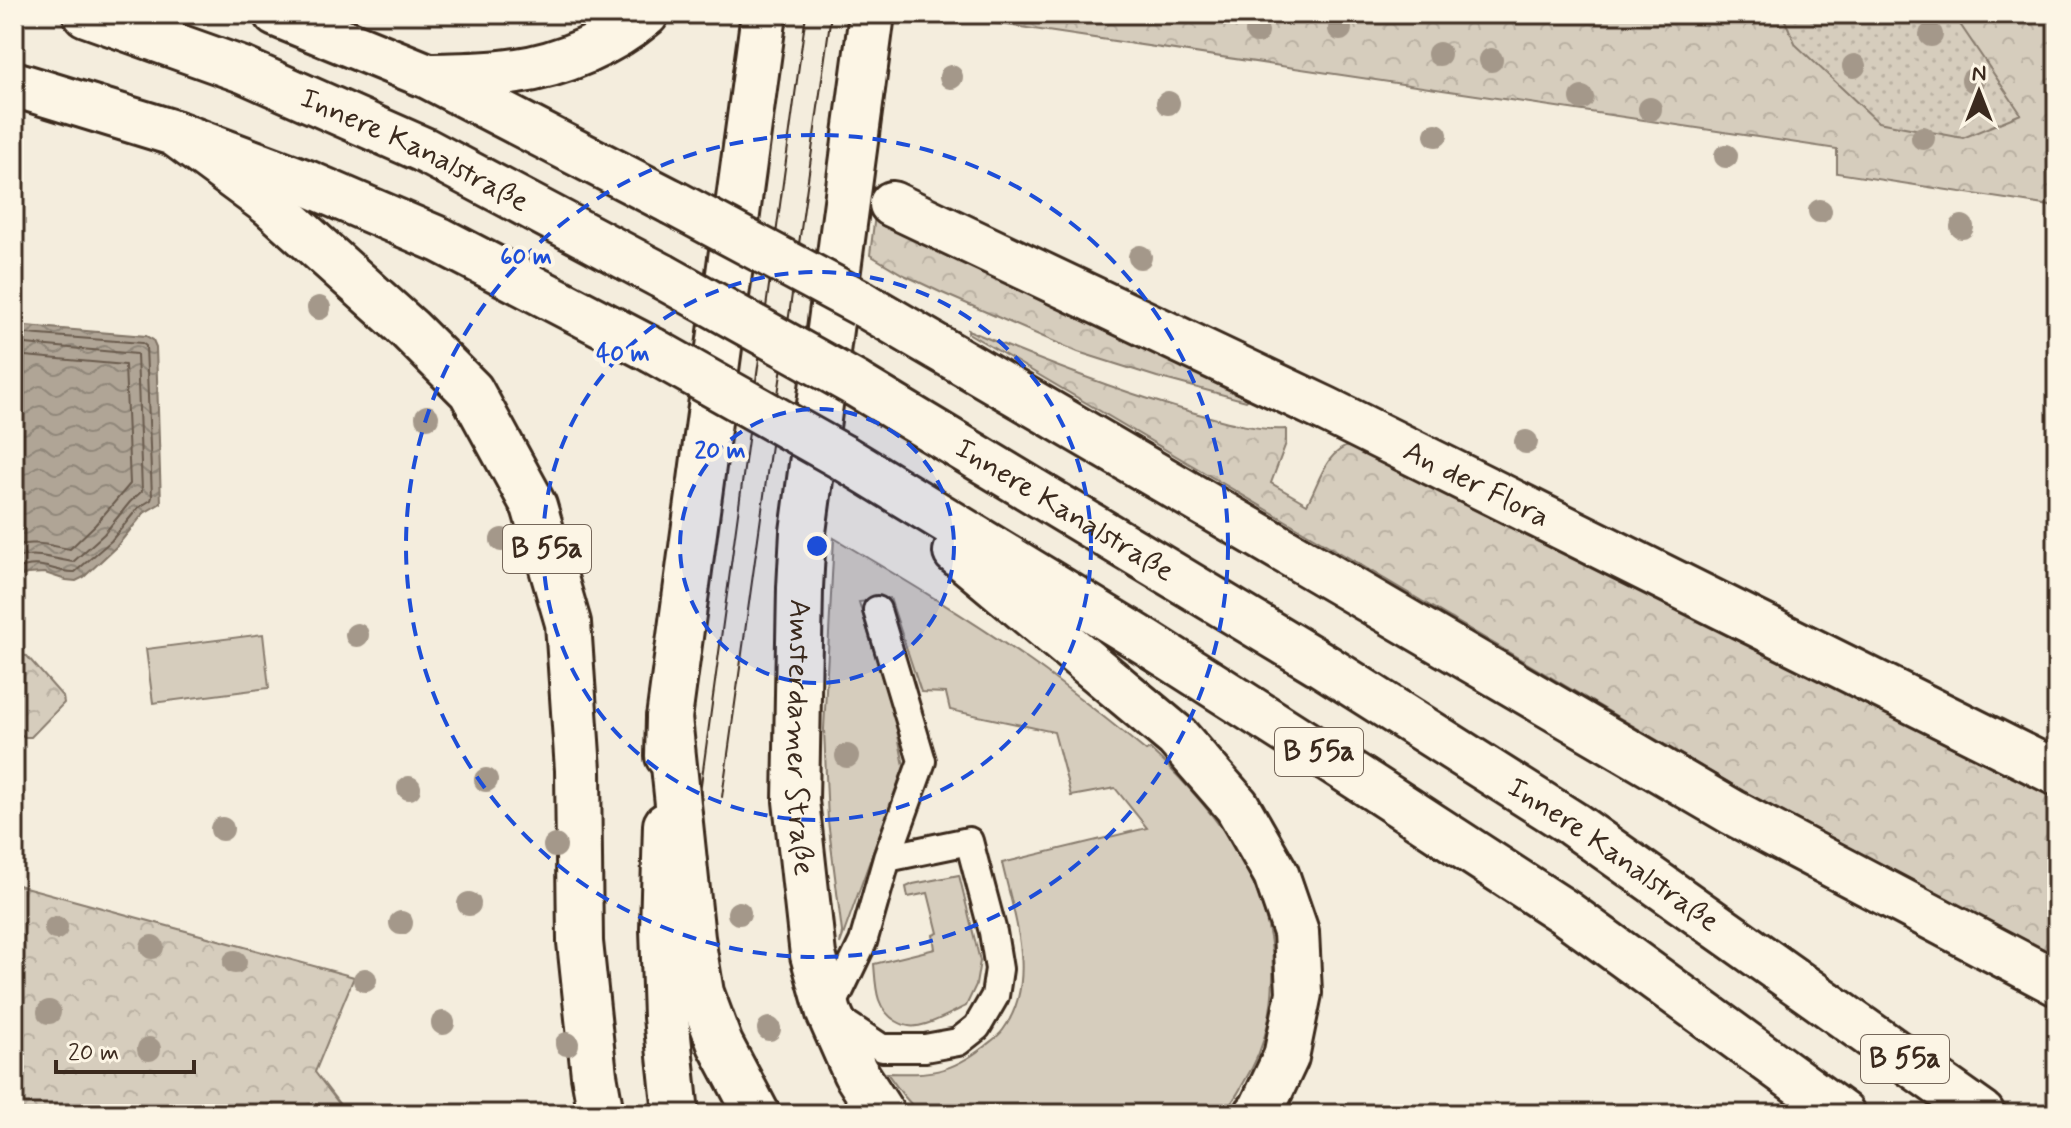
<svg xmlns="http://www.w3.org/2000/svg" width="2071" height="1128" font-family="Mynerve,sans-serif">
<defs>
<pattern id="forest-crowns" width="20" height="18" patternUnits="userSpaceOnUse" patternTransform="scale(2)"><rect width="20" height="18" fill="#d6cdbd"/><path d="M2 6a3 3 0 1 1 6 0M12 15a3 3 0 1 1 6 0" fill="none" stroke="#b9b0a2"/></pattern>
<pattern id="garden-dots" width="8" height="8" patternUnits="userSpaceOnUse" patternTransform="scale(2)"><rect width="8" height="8" fill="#d6cdbd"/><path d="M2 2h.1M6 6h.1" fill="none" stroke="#b9b0a2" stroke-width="1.8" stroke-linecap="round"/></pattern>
<pattern id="water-waves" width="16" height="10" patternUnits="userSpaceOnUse" patternTransform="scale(2)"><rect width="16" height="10" fill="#b0a596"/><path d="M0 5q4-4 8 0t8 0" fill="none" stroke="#90877a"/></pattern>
</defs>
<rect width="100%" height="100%" fill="#f4eddd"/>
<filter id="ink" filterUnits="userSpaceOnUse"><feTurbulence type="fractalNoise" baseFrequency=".0125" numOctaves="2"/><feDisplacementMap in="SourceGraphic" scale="16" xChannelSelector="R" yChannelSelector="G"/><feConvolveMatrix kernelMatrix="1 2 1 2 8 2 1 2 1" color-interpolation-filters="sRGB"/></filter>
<g filter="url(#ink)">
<path fill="#d6cdbd" stroke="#887c6e" stroke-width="2" d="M834,538C900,577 967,617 1030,661C1070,689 1108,720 1146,751L1150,749C1215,809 1276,886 1273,979C1272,1011 1267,1040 1252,1068C1243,1083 1235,1102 1222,1114H920L903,1095L887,1073C931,1074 949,1074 985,1046C991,1041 999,1036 1003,1030C1039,981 1014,916 1002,863L1147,828L1115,788L1071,796L1054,732L950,710L946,693L921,692L890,598L859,602L895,720L904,766L840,944L842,932L828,821L824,729Z
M263,634L269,688L153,703L146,649Z
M959,875L980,961L976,985L966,1006C953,1012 939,1020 926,1024C914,1028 906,1027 896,1021C875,1008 876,987 874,964L935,949L933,935L938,933L928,893L908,897L906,887L913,884Z"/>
<path fill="url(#forest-crowns)" stroke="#887c6e" stroke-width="2" d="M934,14H2057V207L1837,173V149Z
M875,215L1253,395L1246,401L1157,377L1078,352L940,292L902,274L870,255Z
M968,330C1043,362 1117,391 1195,413C1224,421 1256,431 1286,429V443L1271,483L1307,504C1319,484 1325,451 1351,445L1621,577L2057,796V953H2050L1745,792L968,333Z
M19,655L27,656L63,697L64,703L31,737H25L14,730V657Z
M14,884L354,977L315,1072L347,1114H14Z"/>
<path fill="url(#garden-dots)" stroke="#887c6e" stroke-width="2" d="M1782,14H1953L2021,114L1963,138L1878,122L1796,45Z"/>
<path fill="url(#water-waves)" stroke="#817466" stroke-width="2" d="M14,325L146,336L153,340L156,347L161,503L144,513L117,546L84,577L76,581L66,580L45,573L27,574L14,579Z"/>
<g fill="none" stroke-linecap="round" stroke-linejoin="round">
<path stroke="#6a5b4e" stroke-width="2" d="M14,333L142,343L146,346L152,497L151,500L138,508L111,541L75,572C51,573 43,558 14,570
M14,343L137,354L142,491L130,502L104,534L73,562C52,559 35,551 14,559
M14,355L125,365L130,484L95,525L70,549C51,546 33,540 14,546"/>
<g stroke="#3b2a1e" stroke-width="32">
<path id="lane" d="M877,610L922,761L887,858L863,942L829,1013L882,1048H925L958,1042L977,1027L995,996L999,969L993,932L969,841L887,858"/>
</g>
<g stroke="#3b2a1e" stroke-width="50">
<g id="street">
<path id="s1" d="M892,204L1327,410L2057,773"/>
</g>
</g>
<g stroke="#3b2a1e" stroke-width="50">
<g id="primary">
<path d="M276,14L428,76L672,202"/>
<path id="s2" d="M872,14L803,532L800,588L796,801L813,955L829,1013L855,1072L882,1114"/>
<path d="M430,76C459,75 488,76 517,71C561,65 612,43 646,14"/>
<path d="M14,84L174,133L270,204L409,329L471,391L534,506L568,623L578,770L580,942L594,1075L601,1114"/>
<path d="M863,304L1732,812L2057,983"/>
<path d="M668,756L669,718L764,14"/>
<path d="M666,825L663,929L666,1017L676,1114"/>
</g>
</g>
<g stroke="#3b2a1e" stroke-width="50">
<g id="highway">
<path id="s3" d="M86,14L243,70L424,150L662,276"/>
<path d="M174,133L307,183L440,240L652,350"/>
<path id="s4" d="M854,383L1319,663L1573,824L1982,1114"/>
<path d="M844,458L1146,642L1334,762L1566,913L1842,1114"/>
<path d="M956,552L1177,737L1237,806L1276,874L1296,932L1299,993L1286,1057L1261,1110L1257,1114"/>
<path d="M669,718L692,938L701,993L720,1044L757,1114"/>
</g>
</g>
<use href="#lane" stroke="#fcf5e5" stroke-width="26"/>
<use href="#street" stroke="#fcf5e5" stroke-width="44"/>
<use href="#primary" stroke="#fcf5e5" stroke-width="44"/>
<use href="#highway" stroke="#fcf5e5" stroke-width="44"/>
<path stroke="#3b2a1e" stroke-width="2" d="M700,792L806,14
M722,797L831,14"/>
<g stroke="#3b2a1e" stroke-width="50" stroke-linecap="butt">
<path id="primary-bridge" d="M672,202L863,304"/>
</g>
<g stroke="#3b2a1e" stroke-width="50" stroke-linecap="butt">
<path id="highway-bridge" d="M662,276L854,383
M652,350L844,458"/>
</g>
<use href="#primary-bridge" stroke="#fcf5e5" stroke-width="44"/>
<use href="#highway-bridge" stroke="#fcf5e5" stroke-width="44"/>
</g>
<g fill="#a4988a">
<circle cx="1340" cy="29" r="12"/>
<circle cx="1257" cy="32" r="12"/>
<circle cx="1931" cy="35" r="12"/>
<circle cx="1439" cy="54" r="12"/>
<circle cx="1491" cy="60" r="12"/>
<circle cx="1854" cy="66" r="12"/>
<circle cx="951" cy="77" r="12"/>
<circle cx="1973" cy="80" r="12"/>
<circle cx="1582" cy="98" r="12"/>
<circle cx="1168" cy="103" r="12"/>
<circle cx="1650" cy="109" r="12"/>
<circle cx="1436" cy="135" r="12"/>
<circle cx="1923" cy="138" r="12"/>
<circle cx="1726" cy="156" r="12"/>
<circle cx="1820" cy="211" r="12"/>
<circle cx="1962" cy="227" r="12"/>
<circle cx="1140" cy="257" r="12"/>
<circle cx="319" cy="308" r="12"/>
<circle cx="427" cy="417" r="12"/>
<circle cx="1526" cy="442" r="12"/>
<circle cx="502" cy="540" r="12"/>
<circle cx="357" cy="635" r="12"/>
<circle cx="847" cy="756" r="12"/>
<circle cx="486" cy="780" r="12"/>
<circle cx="409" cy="788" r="12"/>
<circle cx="222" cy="829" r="12"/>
<circle cx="555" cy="846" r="12"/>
<circle cx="469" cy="904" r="12"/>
<circle cx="739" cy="913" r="12"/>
<circle cx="401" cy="923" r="12"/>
<circle cx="56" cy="928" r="12"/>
<circle cx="152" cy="947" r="12"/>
<circle cx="235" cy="962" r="12"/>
<circle cx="365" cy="980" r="12"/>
<circle cx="49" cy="1012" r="12"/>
<circle cx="443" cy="1023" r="12"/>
<circle cx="769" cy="1029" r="12"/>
<circle cx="567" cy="1044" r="12"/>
<circle cx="149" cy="1049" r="12"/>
</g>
</g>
<circle cx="817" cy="546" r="137" fill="#1d4ed8" fill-opacity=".12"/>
<g fill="none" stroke="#1d4ed8" stroke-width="4" stroke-dasharray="14 10">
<circle cx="817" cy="546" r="137"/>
<circle cx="817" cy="546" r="274"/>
<circle cx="817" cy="546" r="411"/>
</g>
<g text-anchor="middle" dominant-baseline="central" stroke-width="8" stroke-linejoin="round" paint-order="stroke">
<g fill="#fcf5e5" stroke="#75675a" stroke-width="2">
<rect x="503" y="525" width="88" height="48" rx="6"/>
<rect x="1275" y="728" width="88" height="48" rx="6"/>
<rect x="1861" y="1035" width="88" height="48" rx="6"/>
</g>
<g font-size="28" font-weight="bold" fill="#3b2a1e">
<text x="547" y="549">B 55a</text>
<text x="1319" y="752">B 55a</text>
<text x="1905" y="1059">B 55a</text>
</g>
<g font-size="30" fill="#3b2a1e" stroke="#fcf5e5">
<text stroke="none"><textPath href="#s3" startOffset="356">Innere Kanalstraße</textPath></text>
<text stroke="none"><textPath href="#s1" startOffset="648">An der Flora</textPath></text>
<text stroke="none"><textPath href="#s4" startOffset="246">Innere Kanalstraße</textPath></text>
<text stroke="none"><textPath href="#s2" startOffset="728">Amsterdamer Straße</textPath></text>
<text stroke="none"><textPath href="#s4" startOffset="894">Innere Kanalstraße</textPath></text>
</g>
</g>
<circle cx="817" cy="546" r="12" fill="#1d4ed8" stroke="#fcf5e5" stroke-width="4"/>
<g font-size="24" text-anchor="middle" font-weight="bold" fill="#1d4ed8" stroke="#fcf5e5" stroke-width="8" stroke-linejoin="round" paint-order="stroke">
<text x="526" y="264">60 m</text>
<text x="623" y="361">40 m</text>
<text x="720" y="458">20 m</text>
</g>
<rect width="2071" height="1128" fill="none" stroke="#fcf5e5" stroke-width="48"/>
<rect x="24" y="24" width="2023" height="1080" fill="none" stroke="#3b2a1e" stroke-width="3" filter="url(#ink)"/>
<g transform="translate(1979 92)" stroke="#fcf5e5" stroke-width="6" paint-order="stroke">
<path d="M0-6L14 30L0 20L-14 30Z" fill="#3b2a1e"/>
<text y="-12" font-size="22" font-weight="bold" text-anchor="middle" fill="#3b2a1e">N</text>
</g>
<path d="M56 1060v12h138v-12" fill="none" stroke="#3b2a1e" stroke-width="4"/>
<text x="68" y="1060" font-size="24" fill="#3b2a1e" stroke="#fcf5e5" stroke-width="6" paint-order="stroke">20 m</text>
</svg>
